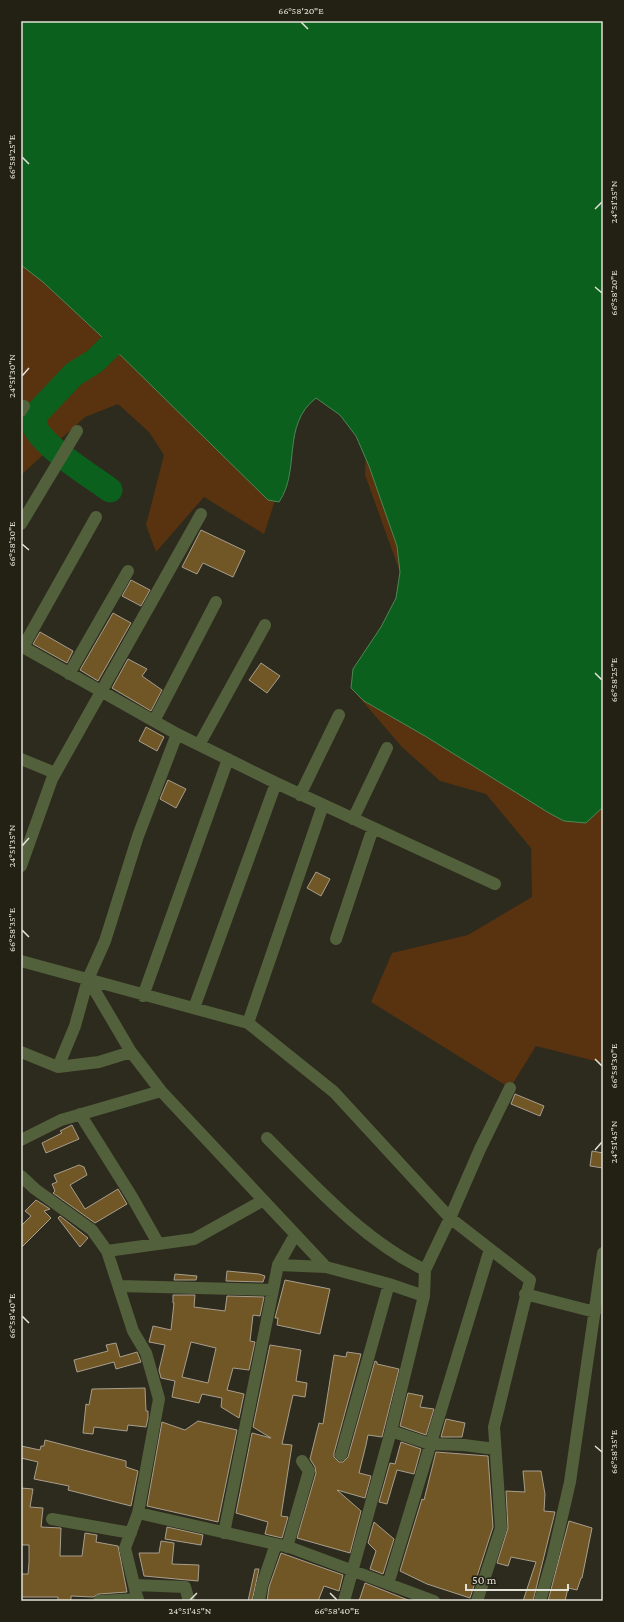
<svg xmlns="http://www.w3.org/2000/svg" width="624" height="1622" font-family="'Crimson Pro',serif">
<rect width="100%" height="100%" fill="#2d2b1d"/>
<path fill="#593210" d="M21,21H603V1063L536,1046L510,1088L371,1002L392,953L468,935L532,897L531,848L486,794L440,781L402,747L351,688L353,669L381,627L396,598L400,572L365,475L368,367L316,398L305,407L297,424L291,452L264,534L204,497L156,552L146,525L164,455L149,432L118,404L85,417L21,475Z"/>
<path fill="#0c601d" stroke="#4c8755" d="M21,21H603V807L586,823L564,821L549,813L425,736L364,701L351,688L353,669L381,627L396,598L400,572L397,546L369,466L356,436L340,415L316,398C281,425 301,470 279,502L268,500L100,335L43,282L21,265Z"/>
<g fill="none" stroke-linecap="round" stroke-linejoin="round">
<path stroke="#0c601d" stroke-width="25" d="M110,490C91,476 47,449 36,429C34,424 35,418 36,414L74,374L95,361L114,342L137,325"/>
</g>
<path fill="#725726" stroke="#a79e8e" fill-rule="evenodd" d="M201,530L245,551L233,577L203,563L197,574L182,567Z
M131,580L150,590L141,606L122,596Z
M113,613L131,623L98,681L80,670Z
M40,632L73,651L67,663L33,644Z
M128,659L147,669L142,676L162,690L151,711L112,688Z
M261,663L280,676L267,693L249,680Z
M146,727L164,737L157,751L139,741Z
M168,780L186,789L176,808L160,799Z
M316,872L330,879L321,896L307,888Z
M515,1094L544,1106L540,1116L511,1104Z
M72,1125L79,1139L46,1153L42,1143L62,1133L60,1131Z
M592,1151L603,1153V1168L590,1166Z
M79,1165L84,1167L87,1175L70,1185L85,1209L118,1189L127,1204L95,1223L53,1193L55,1191L52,1184L57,1182L54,1175Z
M36,1200L50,1209L44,1211L51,1218L21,1248V1226L31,1216L25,1211Z
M60,1216L88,1238L80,1247L58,1218Z
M227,1271L259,1274L265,1276L263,1282L226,1281Z
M175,1274L197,1276L196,1280H174Z
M285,1280L330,1289L320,1334L277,1325L278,1318H275Z
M173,1295H195L194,1307L225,1311L227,1296L264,1297L260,1316L253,1315L250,1341L255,1342L249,1370L233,1368L227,1390L244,1394L239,1418L221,1407L222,1398L202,1394L199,1403L172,1397L175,1381L161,1378L159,1370L165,1345L149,1342L153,1326L171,1330L174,1303H173ZM191,1342L216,1348L208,1383L182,1377Z
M116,1343L120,1357L137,1352L141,1362L116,1369L114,1362L77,1372L74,1360L108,1351L106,1345Z
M270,1345L301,1350L296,1381L307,1383L305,1397L293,1395L282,1444L292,1445L281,1516L288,1517L282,1538L265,1534L268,1522L236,1513L252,1433L271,1438L253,1427Z
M347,1352L361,1354L334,1453V1457L339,1462H343L348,1457L375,1361L377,1362V1364L399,1369L382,1437L368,1435L366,1445L359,1473L371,1476L365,1498L337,1490L361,1511L350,1553L297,1538L316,1473L315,1467L310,1459L319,1423L323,1424L334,1355L346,1357Z
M145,1388L146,1411H148V1418L146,1427L128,1425L127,1431L94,1427L93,1434L83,1433L86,1404L89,1405L92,1389Z
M408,1393L423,1396L420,1407L434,1409L426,1435L400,1426Z
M446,1419L465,1423L462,1437H441Z
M198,1421L237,1430L218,1522L147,1506L162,1422L185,1430Z
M45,1440L126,1461V1467L138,1471L131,1506L68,1490L69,1486L34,1479L38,1462L21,1458V1446L40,1450L41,1446H44Z
M401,1442L421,1449L414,1474L397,1470L387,1504L379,1502L390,1463L395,1464Z
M436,1452L488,1456L493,1527L470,1598L427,1584L400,1571L422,1499L424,1500Z
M523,1471H541L545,1494L544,1511L555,1512L533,1601H523L536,1562L511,1557L508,1566L497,1563L508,1528L506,1491L525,1492Z
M21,1488L33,1489L30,1507L43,1508L41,1527L61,1528L60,1556H82L85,1533L97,1535L96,1542L118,1546L127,1592L99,1594L93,1597L71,1596V1601H58V1597H21V1574H28L29,1562V1545H21Z
M569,1521L592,1528L582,1578H581L577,1590L568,1588L565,1601H548Z
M374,1522L394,1539L383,1574L370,1569L376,1551L368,1543Z
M167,1527L203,1535L201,1545L165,1539Z
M161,1541L174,1543L172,1564L199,1565L198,1581L144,1576L139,1553H159Z
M281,1553L343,1575L339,1591L324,1586L318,1601H267L269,1587Z
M255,1569H259L252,1601H248Z
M365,1583L408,1600V1601H359Z"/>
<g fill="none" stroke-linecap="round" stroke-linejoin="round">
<path stroke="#53603c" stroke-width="12" d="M21,411L24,406
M21,524L77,431
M21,646L177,734L276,783L495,884
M23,647L96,517
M69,674L128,571
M154,721L216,602
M199,745L265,625
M21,759L55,773
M300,795L339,715
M353,819L387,748
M21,866L52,779L201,514
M336,939L373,828
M21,961L248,1023L334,1092L450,1218L530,1280L494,1427L501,1528L477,1601
M88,979L131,1052L161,1091L326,1267
M143,996L228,759
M194,1008L276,783
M248,1023L323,805
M21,1052L58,1067L99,1062L131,1052
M58,1067L75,1026L88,979L105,941L138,836L177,734
M80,1114L132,1197L158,1243
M267,1138C315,1186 363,1240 425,1270
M21,1140L61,1120L161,1091
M21,1176L35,1189L92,1230L107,1251L133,1331L146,1353L159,1399L138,1513L125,1548L138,1601
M107,1251L194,1239L262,1201
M278,1265L326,1267L389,1284L424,1296
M119,1286L273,1290
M525,1294L595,1312
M391,1431L430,1444L464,1445L495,1449
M341,1455L389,1284
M138,1513L289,1547L434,1601
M52,1519L131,1533
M224,1533L278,1265L295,1235
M287,1547L309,1471L302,1461
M388,1584L490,1249
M135,1585L185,1587L189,1601
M99,1601L138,1599
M259,1601L262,1585L276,1544
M344,1601L391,1431L424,1296L425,1270L450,1218L480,1149L510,1088
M540,1601L552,1560L570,1482L603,1253"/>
</g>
<path fill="none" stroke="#e2e1d8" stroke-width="1.5" d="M301,22L308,29M22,157L29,164M595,209L602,202M595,287L602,293M22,376L29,368M22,544L29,550M595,673L602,680M22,846L29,838M22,930L29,937M595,1059L602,1066M595,1150L602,1142M22,1316L29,1323M595,1446L602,1452M330,1593L337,1600M190,1600L197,1593"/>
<rect width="624" height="1622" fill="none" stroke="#232113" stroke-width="44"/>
<path d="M466 1584v6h102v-6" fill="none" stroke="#e2e1d8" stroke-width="2"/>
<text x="472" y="1584" font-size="12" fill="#e2e1d8" stroke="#232113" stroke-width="3" paint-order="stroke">50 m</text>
<rect x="22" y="22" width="580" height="1578" fill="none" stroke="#e2e1d8" stroke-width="1.5"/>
<g font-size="10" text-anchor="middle" fill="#e2e1d8">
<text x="301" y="14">66°58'20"E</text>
<text transform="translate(11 157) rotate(-90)" y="4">66°58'25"E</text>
<text transform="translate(613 202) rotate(-90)" y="4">24°51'35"N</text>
<text transform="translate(613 293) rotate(-90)" y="4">66°58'20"E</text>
<text transform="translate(11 376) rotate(-90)" y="4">24°51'30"N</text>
<text transform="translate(11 544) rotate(-90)" y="4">66°58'30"E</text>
<text transform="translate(613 680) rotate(-90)" y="4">66°58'25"E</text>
<text transform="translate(11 846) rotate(-90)" y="4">24°51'35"N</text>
<text transform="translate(11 930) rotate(-90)" y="4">66°58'35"E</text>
<text transform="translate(613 1066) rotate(-90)" y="4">66°58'30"E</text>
<text transform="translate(613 1142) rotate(-90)" y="4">24°51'45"N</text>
<text transform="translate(11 1316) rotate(-90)" y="4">66°58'40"E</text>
<text transform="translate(613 1452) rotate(-90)" y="4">66°58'35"E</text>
<text x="190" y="1614">24°51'45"N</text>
<text x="337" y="1614">66°58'40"E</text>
</g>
</svg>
